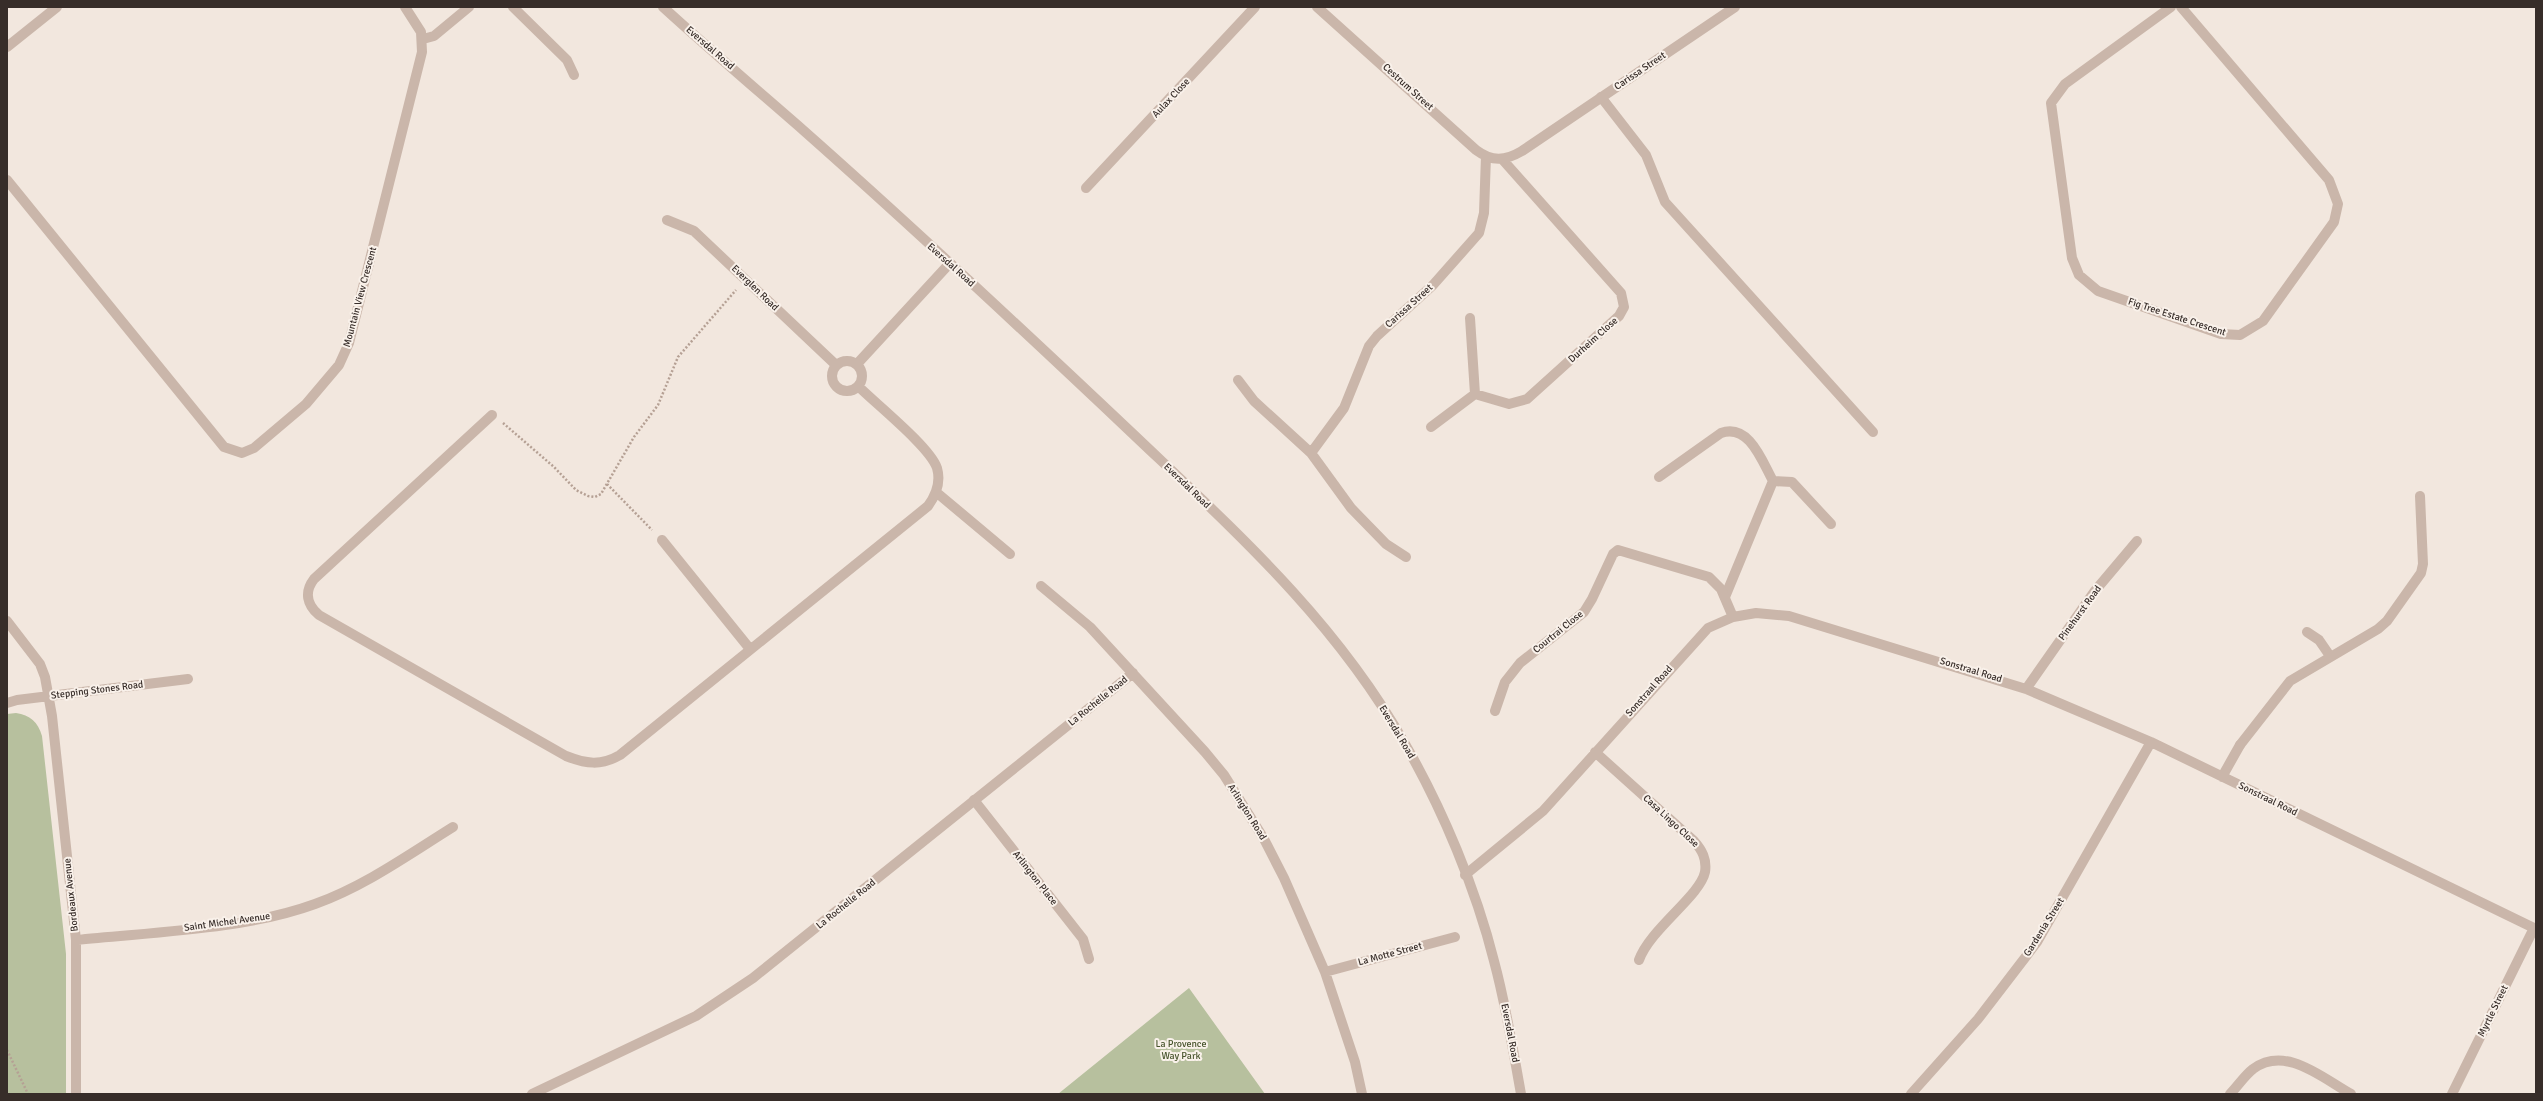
<svg xmlns="http://www.w3.org/2000/svg" width="2543" height="1101" font-family="Signika,sans-serif">
<rect width="100%" height="100%" fill="#f2e7de"/>
<path fill="#b7c09e" d="M16,713C30,715 38,722 42,736L66,954V1094H7V714Z
M1189,988L1265,1094H1058Z"/>
<g fill="none" stroke-linecap="round" stroke-linejoin="round">
<path stroke="#b5a094" stroke-width="2.5" stroke-dasharray="2 2" stroke-linecap="butt" d="M503,423L554,467L576,490L588,496L595,497L601,494L634,437L658,405L678,357L736,290
M607,484L652,530
M7,1050L28,1094"/>
<path stroke="#cab6aa" stroke-width="10" d="M1601,97L1646,155L1665,202L1873,432
M1659,477L1721,433C1749,423 1762,461 1773,481L1725,597
M1773,481L1792,482L1831,524
M2307,632L2319,640L2330,656
M2240,745L2290,681L2378,629L2387,621L2421,573L2423,564L2420,496
M974,800L1083,939L1089,959"/>
<path stroke="#cab6aa" stroke-width="10" d="M513,7L567,60L574,75
M1317,7L1476,150C1492,162 1505,161 1522,151L1735,7
M2171,7L2065,84L2051,103L2072,258L2079,275L2098,291L2221,334L2240,335L2263,321L2334,222L2338,204L2329,180L2181,7
M423,39L434,36L469,7
M7,47L57,7
M7,180L224,447L242,453L254,448L306,404L339,365L349,343L422,52L421,32L405,7
M1086,188L1255,7
M667,220L694,231L836,365
M1470,318L1475,394L1509,404L1527,399L1619,316L1624,307L1621,293L1502,159
M832 376a15 15 0 1 1 30 0a15 15 0 1 1-30 0Z
M857,364L950,263
M1238,380L1254,401L1311,453L1351,508L1386,544L1406,557
M492,415L314,579C304,592 307,605 319,615L566,756C586,764 601,766 620,755L928,506C936,495 941,482 937,468C930,447 876,404 858,386
M1431,427L1475,394
M1311,453L1344,408L1369,346L1377,336L1433,285L1479,233L1484,213L1486,156
M936,492L1010,554
M662,540L750,649
M1041,586L1090,627L1205,752L1224,775L1264,839L1284,878L1325,972L1355,1062L1362,1094
M7,621L40,664L45,677L52,716L76,940V1094
M2026,689L2094,592L2137,541
M7,703L17,700L188,679
M1495,711L1505,682L1520,663L1584,612L1592,599L1613,554L1618,550L1709,577L1721,589L1733,617
M1595,752L1694,841C1702,850 1707,859 1705,872C1700,896 1650,929 1639,960
M2222,777L2240,745
M1465,875L1543,811L1708,628L1733,617L1756,613L1789,616L2026,689L2151,742L2536,929
M76,940C151,932 244,930 315,904C365,886 408,855 453,827
M1325,972L1455,937
M532,1094L696,1016L753,978L1133,673
M1911,1094L1978,1019L2037,942L2151,742
M2230,1094C2238,1086 2244,1076 2253,1069C2286,1045 2322,1078 2351,1094
M2452,1094L2534,928"/>
<path stroke="#cab6aa" stroke-width="10" d="M663,7C709,49 756,89 803,130C915,229 1024,331 1133,434C1235,531 1335,620 1405,744C1442,808 1476,889 1494,961C1506,1005 1513,1050 1521,1094"/>
</g>
<g text-anchor="middle" dominant-baseline="central" stroke-width="4" stroke-linejoin="round" paint-order="stroke">
<g font-size="10" fill="#372d29" stroke="#f9f1ea">
<text transform="translate(710 48) rotate(41)">Eversdal Road</text>
<text transform="translate(1640 71) rotate(-34)">Carissa Street</text>
<text transform="translate(1408 87) rotate(42)">Cestrum Street</text>
<text transform="translate(1171 98) rotate(-47)">Aulax Close</text>
<text transform="translate(951 265) rotate(42)">Eversdal Road</text>
<text transform="translate(755 288) rotate(44)">Everglen Road</text>
<text transform="translate(360 297) rotate(-75)">Mountain View Crescent</text>
<text transform="translate(1409 306) rotate(-42)">Carissa Street</text>
<text transform="translate(2177 317) rotate(18)">Fig Tree Estate Crescent</text>
<text transform="translate(1593 340) rotate(-42)">Durheim Close</text>
<text transform="translate(1187 486) rotate(44)">Eversdal Road</text>
<text transform="translate(2080 613) rotate(-54)">Pinehurst Road</text>
<text transform="translate(1558 632) rotate(-39)">Courtrai Close</text>
<text transform="translate(1971 670) rotate(17)">Sonstraal Road</text>
<text transform="translate(97 690) rotate(-7)">Stepping Stones Road</text>
<text transform="translate(1649 691) rotate(-48)">Sonstraal Road</text>
<text transform="translate(1098 701) rotate(-39)">La Rochelle Road</text>
<text transform="translate(1397 732) rotate(59)">Eversdal Road</text>
<text transform="translate(2268 799) rotate(26)">Sonstraal Road</text>
<text transform="translate(1247 812) rotate(58)">Arlington Road</text>
<text transform="translate(1671 821) rotate(43)">Casa Lingo Close</text>
<text transform="translate(1035 878) rotate(52)">Arlington Place</text>
<text transform="translate(71 895) rotate(-96)">Bordeaux Avenue</text>
<text transform="translate(846 904) rotate(-39)">La Rochelle Road</text>
<text transform="translate(227 922) rotate(-8)">Saint Michel Avenue</text>
<text transform="translate(2044 927) rotate(-58)">Gardenia Street</text>
<text transform="translate(1390 954) rotate(-15)">La Motte Street</text>
<text transform="translate(2493 1011) rotate(-64)">Myrtle Street</text>
<text transform="translate(1510 1033) rotate(79)">Eversdal Road</text>
</g>
<g font-size="10" fill="#49552e" stroke="#f9f1ea">
<text x="1181" y="1044">La Provence<tspan x="1181" dy="12">Way Park</tspan></text>
</g>
</g>
<rect width="2543" height="1101" fill="none" stroke="#372d29" stroke-width="16"/>
</svg>
